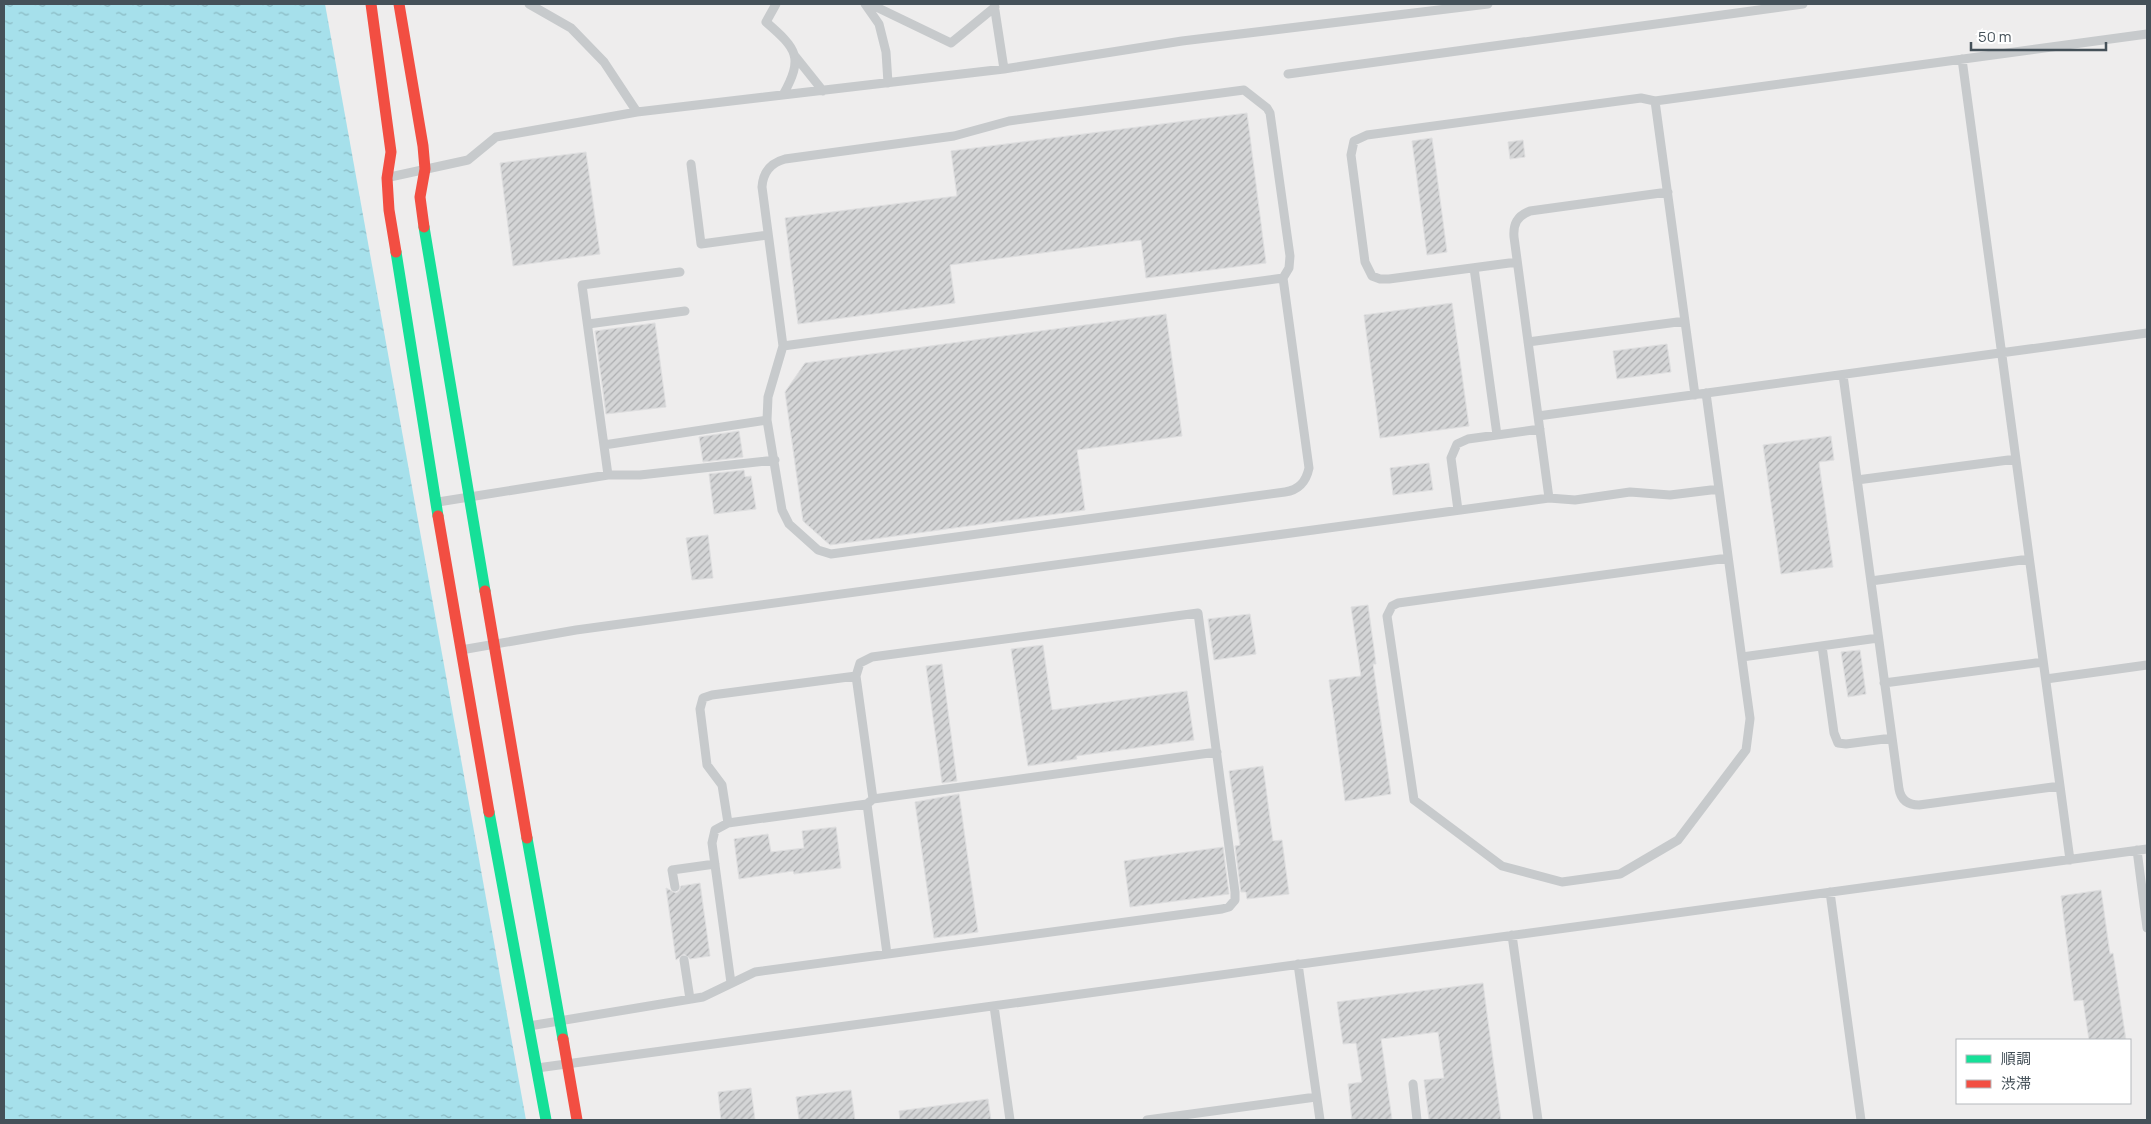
<svg xmlns="http://www.w3.org/2000/svg" width="2151" height="1124" font-family="Manrope,'Noto Sans JP',sans-serif">
<defs>
<pattern id="water-ripples" width="26" height="14" patternUnits="userSpaceOnUse" patternTransform="scale(1.25)"><rect width="26" height="14" fill="#a6e0eb"/><path d="M2 4q2-2 4 0t4 0M15 11q2-2 4 0t4 0" fill="none" stroke="#89b8c1"/></pattern>
<pattern id="building-hatch" width="6" height="6" patternUnits="userSpaceOnUse" patternTransform="scale(1.25)"><rect width="6" height="6" fill="#d4d5d6"/><path d="M-1 1l2-2M0 6l6-6M5 7l2-2" fill="none" stroke="#aeafb1"/></pattern>
</defs>
<rect width="100%" height="100%" fill="#eeeded"/>
<path fill="url(#water-ripples)" d="M4,4H325L526,1120H4Z"/>
<path fill="url(#building-hatch)" stroke="#dfdfe0" d="M1247,113L1266,263L1146,278L1141,240L950,265L955,303L798,324L785,218L957,196L951,151Z
M1432,138L1447,252L1427,255L1412,141Z
M1523,140L1525,157L1510,159L1508,142Z
M586,152L600,254L513,266L500,163Z
M1452,303L1469,426L1380,438L1364,315Z
M1166,314L1182,436L1077,450L1085,510L830,545L803,521L785,392L805,363Z
M655,323L666,407L606,414L595,331Z
M1667,344L1671,372L1617,379L1613,351Z
M739,431L743,457L703,462L699,437Z
M1831,436L1834,460L1819,462L1833,567L1781,574L1763,445Z
M1429,463L1433,490L1393,495L1390,468Z
M744,470L745,477L751,476L756,509L714,514L709,474Z
M708,535L713,578L692,580L686,538Z
M1368,605L1376,664H1373L1391,794L1345,801L1329,680L1361,676L1351,607Z
M1250,614L1256,654L1214,660L1208,619Z
M1043,645L1052,710L1187,691L1194,740L1076,756L1077,759L1028,766L1011,649Z
M1860,650L1866,694L1848,697L1841,652Z
M942,664L957,781L942,783L926,666Z
M1263,766L1273,841L1282,840L1289,894L1247,899L1246,892H1241L1235,846L1240,845L1229,771Z
M959,794L978,932L934,938L915,802Z
M836,827L841,868L794,874L793,871L739,879L734,839L768,834L771,852L804,848L802,831Z
M1223,847L1229,894L1130,907L1124,861Z
M700,883L710,956L690,959L684,954L676,960L666,888L676,893L679,891L681,886Z
M2101,890L2110,954L2113,953L2126,1040H2089L2083,1000L2074,1001L2061,896Z
M1483,983L1501,1120H1429L1424,1080L1444,1078L1438,1032L1381,1039L1392,1120H1352L1348,1084L1362,1082L1356,1043L1343,1044L1337,1002Z
M751,1088L755,1120H721L718,1092Z
M851,1090L855,1120H799L796,1097Z
M988,1099L991,1120H900L899,1111Z"/>
<g fill="none" stroke-linecap="round" stroke-linejoin="round">
<path stroke="#c7cacc" stroke-width="9" d="M529,4L571,28L604,62L637,112
M776,4L766,22C797,49 804,57 783,95
M865,4L879,24L886,52L888,83
M870,4L951,43L995,7
M994,4L1004,69
M795,56L823,91
M1962,59L2070,860
M1288,74L1803,4
M1655,101L1695,395
M691,164L701,244L768,235
M390,177L468,160L496,137L637,112L1004,69L1182,41L1488,4
M1517,262L1389,279H1380L1372,276L1365,262L1351,155L1354,141L1367,135L1641,98L1655,101L2147,34
M1474,268L1497,435
M588,324L685,311
M1528,342L1685,321
M783,346L1283,278L1309,468C1306,482 1299,490 1285,492L831,554L818,550L789,524L782,510L767,420L768,397L783,346L762,187C763,173 770,163 785,159L954,136L1009,121L1244,90L1267,108L1270,113L1290,256L1289,268L1283,278
M1843,375L1899,789C1901,800 1908,805 1919,805L2060,786
M1706,393C1721,502 1735,610 1750,718V719L1746,750L1678,840L1620,874L1562,882L1502,866L1414,800L1387,616L1392,606L1398,603L1728,558
M1538,416L2147,333
M604,445L767,420
M608,475L582,285L680,272
M1857,480L2016,459
M1549,498L1575,500L1630,492L1670,495L1719,489
M438,502L608,475H640L775,460
M1458,510L1451,458L1457,444L1468,439L1540,429
M1871,581L2029,559
M1822,646L1834,733L1838,743L1846,744L1892,738
M461,650L576,630L1549,498L1514,237C1513,224 1517,216 1530,211L1668,192
M1742,657L1878,638
M2046,679L2147,665
M1884,683L2043,662
M873,799L1217,752
M728,823L722,785L707,765L700,709L703,698L712,695L856,676
M2137,850L2147,928
M675,887L672,870L715,864
M1830,892L1861,1120
M1512,935L1538,1120
M684,960L690,999
M1298,964L1320,1120
M731,983L712,843L715,830L728,823L867,804
M994,1006L1010,1120
M529,1026L703,997L755,972L1222,909L1229,907L1235,900V892L1198,613L872,657L860,663L856,676L873,799L867,804L887,954
M537,1068L2147,849
M1413,1084L1417,1120
M1147,1120L1316,1097"/>
<path stroke="#16e098" stroke-width="11" d="M424,227L485,591
M396,252L438,516
M489,812L546,1120
M527,838L563,1039"/>
<path stroke="#f24e42" stroke-width="11" d="M371,4L391,152L387,178L389,210L396,252
M399,4L423,146L425,169L420,197L424,227
M438,516L489,812
M485,591L527,838
M563,1039L577,1120"/>
</g>
<rect width="2151" height="1124" fill="none" stroke="#455159" stroke-width="10"/>
<rect x="1956" y="1039" width="175" height="65" fill="#ffffff" stroke="#b5b9bd"/>
<rect x="1966" y="1055" width="25" height="8" fill="#16e098" stroke="#b5b9bd"/>
<text x="2001" y="1064" font-size="15" fill="#455159">順調</text>
<rect x="1966" y="1080" width="25" height="8" fill="#f24e42" stroke="#b5b9bd"/>
<text x="2001" y="1089" font-size="15" fill="#455159">渋滞</text>
<path d="M1971 42v8h135v-8" fill="none" stroke="#455159" stroke-width="2.5"/>
<text x="1978" y="42" font-size="15" fill="#455159" stroke="#ffffff" stroke-width="4" paint-order="stroke">50 m</text>
</svg>
